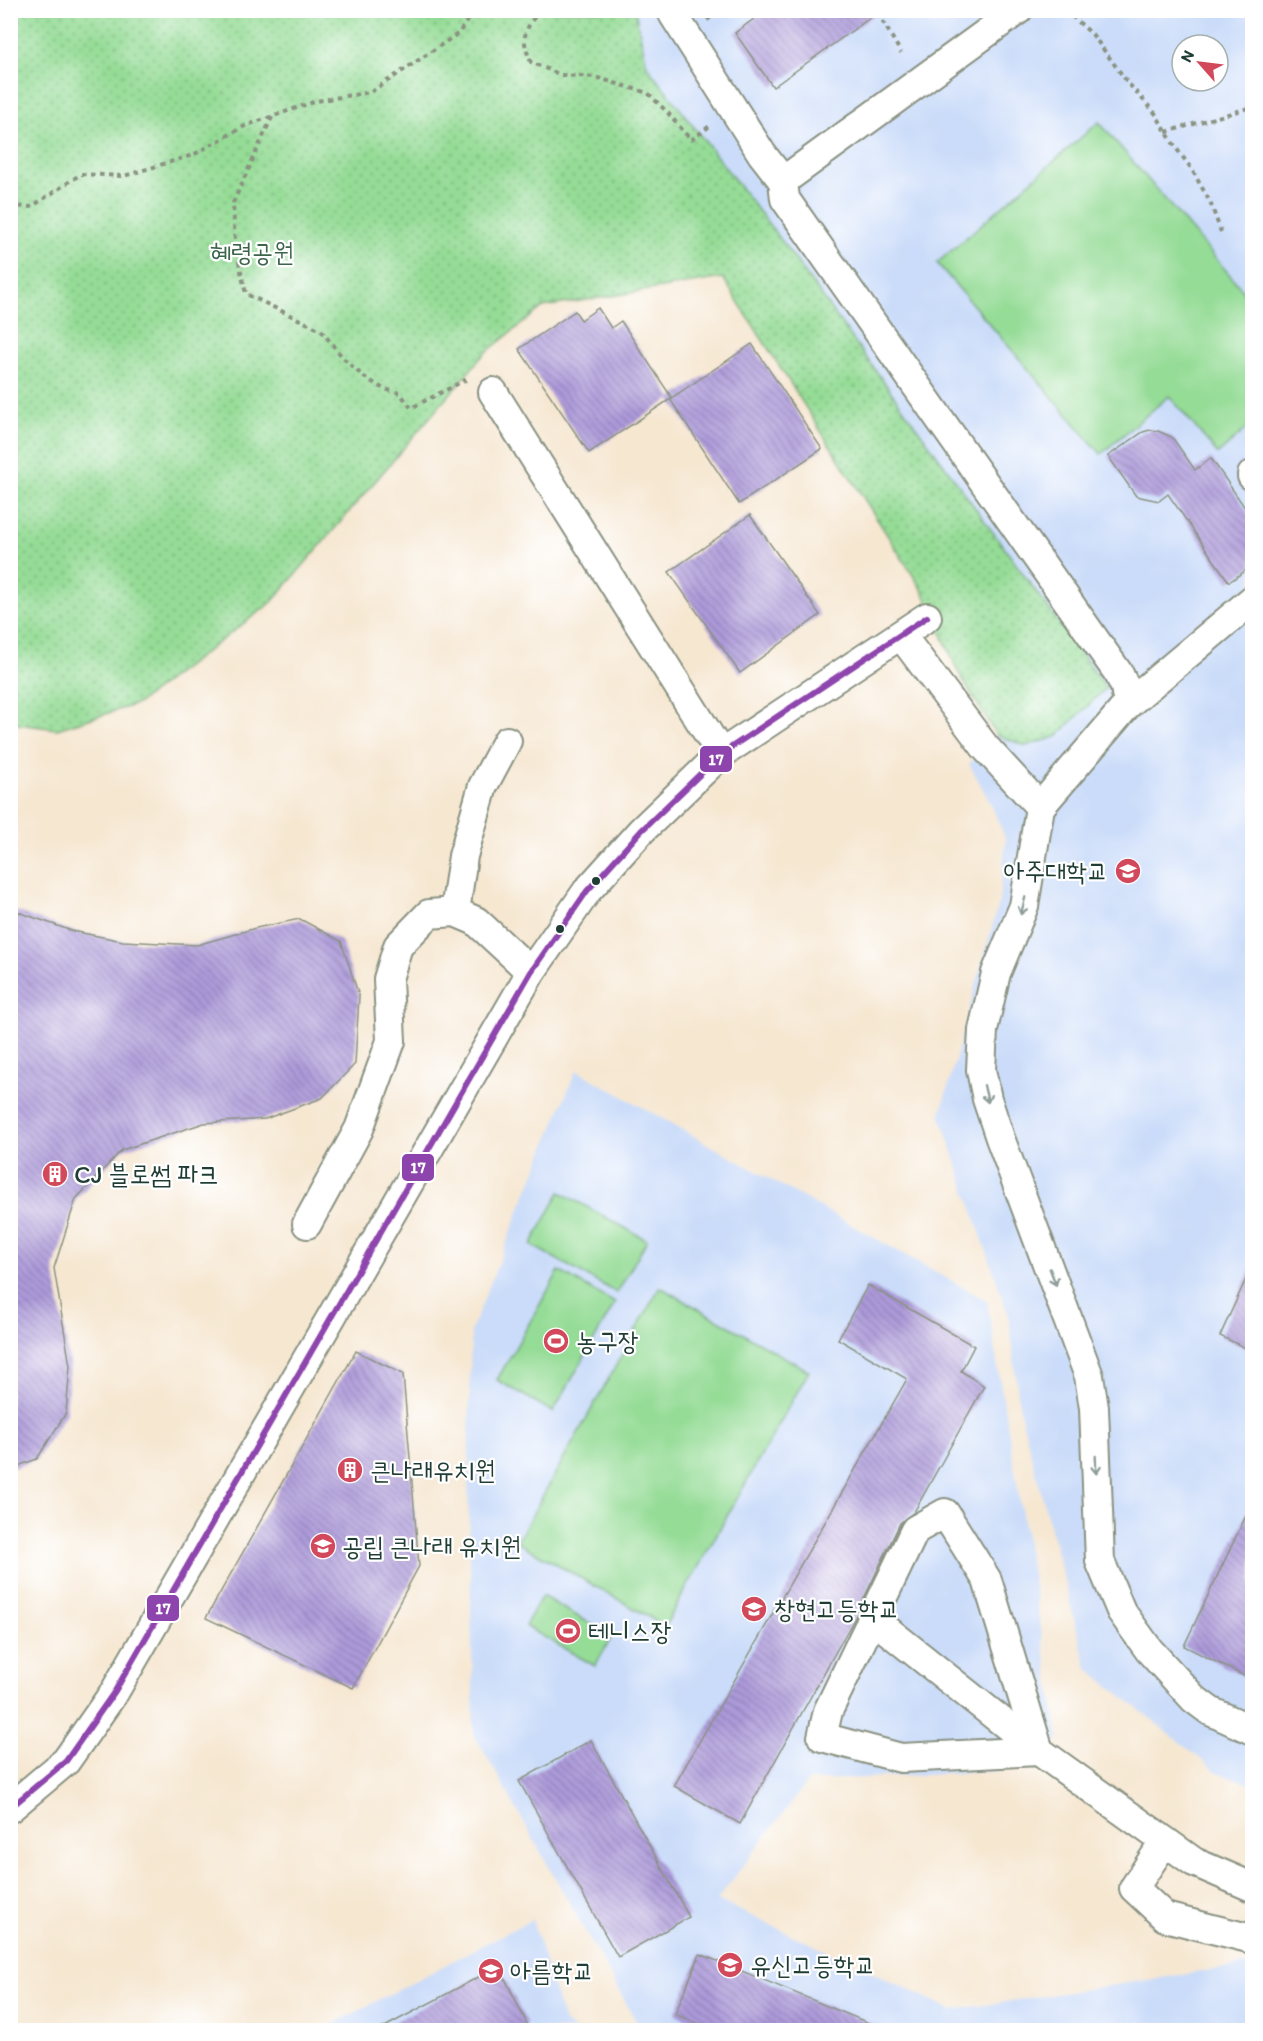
<svg xmlns="http://www.w3.org/2000/svg" width="1263" height="2041" font-family="Itim,'Poor Story',sans-serif">
<defs>
<pattern id="grass-dots" width="8" height="8" patternUnits="userSpaceOnUse" patternTransform="scale(1.5)"><rect width="8" height="8" fill="#95dc96"/><path d="M2 2h.1M6 6h.1" fill="none" stroke="#79b47b" stroke-width="1.8" stroke-linecap="round"/></pattern>
<pattern id="building-back-hatch" width="6" height="6" patternUnits="userSpaceOnUse" patternTransform="scale(1.5)"><rect width="6" height="6" fill="#ad9ada"/><path d="M-1 5l2 2M0 0l6 6M5-1l2 2" fill="none" stroke="#8c7fb2"/></pattern>
</defs>
<rect width="100%" height="100%" fill="#fff"/>
<filter id="ink" filterUnits="userSpaceOnUse"><feTurbulence type="fractalNoise" baseFrequency=".0167" numOctaves="2"/><feDisplacementMap in="SourceGraphic" scale="12" xChannelSelector="R" yChannelSelector="G"/><feConvolveMatrix kernelMatrix="1 2 1 2 8 2 1 2 1" color-interpolation-filters="sRGB"/></filter>
<filter id="wash" filterUnits="userSpaceOnUse"><feTurbulence type="fractalNoise" baseFrequency=".008" numOctaves="4" result="noise"/><feDisplacementMap in="SourceGraphic" scale="24" xChannelSelector="R" yChannelSelector="G"/><feGaussianBlur stdDeviation="1.35" result="paint"/><feColorMatrix in="noise" values="0 0 0 0 0 0 0 0 0 0 0 0 0 0 0 0 0 1.4 0 .05"/><feComposite in="paint" operator="in"/></filter>
<g filter="url(#wash)">
<rect width="100%" height="100%" fill="#f6e7d1"/>
<path fill="#cadcf9" fill-rule="evenodd" d="M635,11H1252V1784L1218,1773L1087,1668L1020,1412L1009,1317L940,1115L999,901L1006,840L990,802L969,764L996,735L1026,746L1106,688L778,236L647,66ZM1182,45H1218V81H1182Z
M576,1070L987,1301L1059,1738L1034,1769L808,1781L717,1900L952,2010L1252,1964V2030H641L474,1734L468,1485L471,1331Z
M532,1919L564,2022L575,2030H322Z"/>
<path fill="url(#grass-dots)" stroke="#5a8c65" stroke-width="1.5" d="M11,10L635,11L647,66L778,236L1106,688L1056,737L1026,746L996,735L958,672L923,591L723,278L543,307L484,354L272,602L137,704L57,729L11,723Z"/>
<path fill="#95dc96" stroke="#5a8c65" stroke-width="1.5" d="M1099,122L1252,301V424L1218,454L1169,396L1101,454L937,263Z
M560,1192L647,1240L617,1293L531,1245Z
M559,1271L615,1303L553,1412L497,1380Z
M660,1287L809,1371L665,1626L517,1542Z
M542,1596L612,1636L595,1666L525,1626Z"/>
<g id="blocks">
<path fill="url(#building-back-hatch)" d="M766,10H881L773,87L735,33Z
M598,308L611,328L621,321L672,398L589,453L519,349L575,311L581,320Z
M752,344L822,449L739,504L670,399Z
M1150,430L1158,431L1172,437L1195,470L1211,458L1252,518V566L1229,582L1168,494L1159,501L1136,496L1108,456L1143,432Z
M750,515L820,615L740,673L669,572Z
M10,909L72,931L123,941L197,945L256,928L300,919L341,941L359,996L355,1064L322,1098L265,1119L204,1123L122,1150L76,1199L54,1268L70,1366L66,1413L37,1459L10,1469Z
M1252,1266V1351L1220,1336Z
M868,1285L974,1346L961,1371L984,1386L914,1512L900,1523L854,1619L740,1824L674,1786L907,1379L838,1339Z
M356,1351L403,1374L419,1566L353,1688L206,1618Z
M1252,1503V1680L1184,1646Z
M591,1740L689,1917L618,1957L519,1781Z
M700,1954L886,2030L885,2031H716L675,2014Z
M499,1966L527,2024L514,2031H377Z"/>
</g>
</g>
<g filter="url(#ink)">
<use href="#blocks" fill-opacity="0" stroke="#8a9282" stroke-width="1.5"/>
<g fill="none" stroke-linecap="round" stroke-linejoin="round">
<g stroke="#8a9282" stroke-width="32">
<path id="minor" d="M673,10V14L762,154L783,181L785,199L1119,674L1125,687L1128,704
M783,181L1018,10
M493,392L721,754
M1252,475V476
M1252,600L1128,704L1040,807L1024,906L996,973L983,1030L981,1070L987,1099L1000,1138L1089,1376L1094,1408L1100,1561L1121,1611L1149,1650L1194,1699L1210,1711L1252,1730
M901,635L985,747L1040,807
M455,912L463,856L483,786L507,741
M307,1224L359,1129L391,1041L388,979L398,946L429,914L455,912L476,921L531,972
M945,1513L987,1580L1039,1751L901,1758L822,1737L828,1711L915,1530Z
M872,1618L1039,1751L1194,1862L1252,1887
M10,1808L66,1761L115,1691L531,972L587,891L641,831L721,754L927,617
M1165,1841L1134,1888L1165,1917L1252,1939"/>
</g>
<path stroke="#8a9282" stroke-width="4" stroke-dasharray="4.5 4.5" stroke-linecap="butt" d="M540,10C524,31 520,36 531,62L561,75L595,77L648,93L668,113L691,140L711,125
M1065,10L1092,34L1128,83L1155,113L1176,148L1191,168L1210,202L1221,232
M878,13L901,53
M707,20L721,10
M272,117L233,203L235,244L246,294L321,330L343,358L364,377L384,389L400,393L411,408L469,378
M1166,132L1252,107
M10,206L31,207L81,174L124,176L193,155L245,126L316,101L371,92L459,33L474,10"/>
<use href="#minor" stroke="#fff" stroke-width="28"/>
<g stroke="#fff" stroke-width="10">
<path id="bus-1" d="M10,1808L66,1761L115,1691L531,972L587,891L641,831L721,754L927,617"/>
</g>
<use href="#bus-1" stroke="#8e44ad" stroke-width="6"/>
</g>
<defs><path id="oneway-shaft" d="M-6 0H5M1.5-3L5.5 0L1.5 3" fill="none" stroke-width="1.6" stroke-linecap="round" stroke-linejoin="round" transform="scale(1.5)"/></defs>
<g stroke="#8f9e9a">
<use href="#oneway-shaft" transform="translate(1023 906) rotate(105)"/>
<use href="#oneway-shaft" transform="translate(986 1094) rotate(77)"/>
<use href="#oneway-shaft" transform="translate(1053 1277) rotate(69)"/>
<use href="#oneway-shaft" transform="translate(1096 1465) rotate(88)"/>
</g>
</g>
<defs>
<g id="university-disc" transform="scale(1.35)"><circle r="9.5" fill="#d1495b" stroke="#fff"/><path d="M0-5L7-2L0 1L-7-2ZM-4 1L0 2.5L4 1V4Q0 6-4 4Z" fill="#fff"/></g>
<g id="building-disc" transform="scale(1.35)"><circle r="9.5" fill="#d1495b" stroke="#fff"/><path d="M-4-6H4V6H1V3H-1V6H-4ZM-2.5-4.3h1.7v1.8h-1.7ZM.8-4.3h1.7v1.8H.8ZM-2.5-1h1.7V.8h-1.7ZM.8-1h1.7V.8H.8Z" fill="#fff"/></g>
<g id="stadium-disc" transform="scale(1.35)"><circle r="9.5" fill="#d1495b" stroke="#fff"/><path d="M0-5a6.5 5 0 1 0 0 10a6.5 5 0 1 0 0-10ZM-3.5-1.8h7v3.6h-7Z" fill="#fff"/></g>
<g id="school-disc" transform="scale(1.35)"><circle r="9.5" fill="#d1495b" stroke="#fff"/><path d="M0-5L7-2L0 1L-7-2ZM-4 1L0 2.5L4 1V4Q0 6-4 4Z" fill="#fff"/></g>
</defs>
<g fill-rule="evenodd">
<use href="#university-disc" x="1128" y="871"/>
<use href="#building-disc" x="55" y="1174"/>
<use href="#stadium-disc" x="556" y="1341"/>
<use href="#building-disc" x="350" y="1470"/>
<use href="#school-disc" x="323" y="1546"/>
<use href="#school-disc" x="754" y="1609"/>
<use href="#stadium-disc" x="568" y="1631"/>
<use href="#school-disc" x="730" y="1965"/>
<use href="#school-disc" x="491" y="1971"/>
</g>
<g fill="#1f3d34" stroke="#fff" stroke-width="2">
<circle cx="596" cy="881" r="5"/>
<circle cx="560" cy="929" r="5"/>
</g>
<g text-anchor="middle" dominant-baseline="central" stroke-width="4.5" stroke-linejoin="round" paint-order="stroke">
<g font-size="26" fill="#3c654c" stroke="#fff">
<text x="252" y="252">혜령공원</text>
</g>
<g font-size="26" fill="#1f3d34" stroke="#fff" text-anchor="start">
<text x="1108" y="871" text-anchor="end">아주대학교</text>
<text x="74" y="1174">CJ 블로썸 파크</text>
<text x="576" y="1341">농구장</text>
<text x="370" y="1470">큰나래유치원</text>
<text x="342" y="1546">공립 큰나래 유치원</text>
<text x="774" y="1609">창현고등학교</text>
<text x="588" y="1631">테니스장</text>
<text x="750" y="1965">유신고등학교</text>
<text x="510" y="1971">아름학교</text>
</g>
</g>
<g stroke="#fff" stroke-width="2">
<rect x="699" y="745" width="34" height="28" rx="6" fill="#8e44ad"/>
<rect x="401" y="1153" width="34" height="29" rx="6" fill="#8e44ad"/>
<rect x="146" y="1594" width="34" height="28" rx="6" fill="#8e44ad"/>
</g>
<g font-size="16" text-anchor="middle" font-weight="bold" fill="#fff">
<text x="716" y="765">17</text>
<text x="418" y="1173">17</text>
<text x="163" y="1614">17</text>
</g>
<rect width="1263" height="2041" fill="none" stroke="#fff" stroke-width="36"/>
<g transform="translate(1200 63) rotate(298)"><circle r="28" fill="#ffffff" stroke="#a5b1ae" stroke-width="1.5"/>
<path d="M0-4.5L10 22L0 15L-10 22Z" fill="#d1495b"/>
<text y="-9" font-size="16" font-weight="bold" text-anchor="middle" fill="#1f3d34">N</text>
</g>
</svg>
